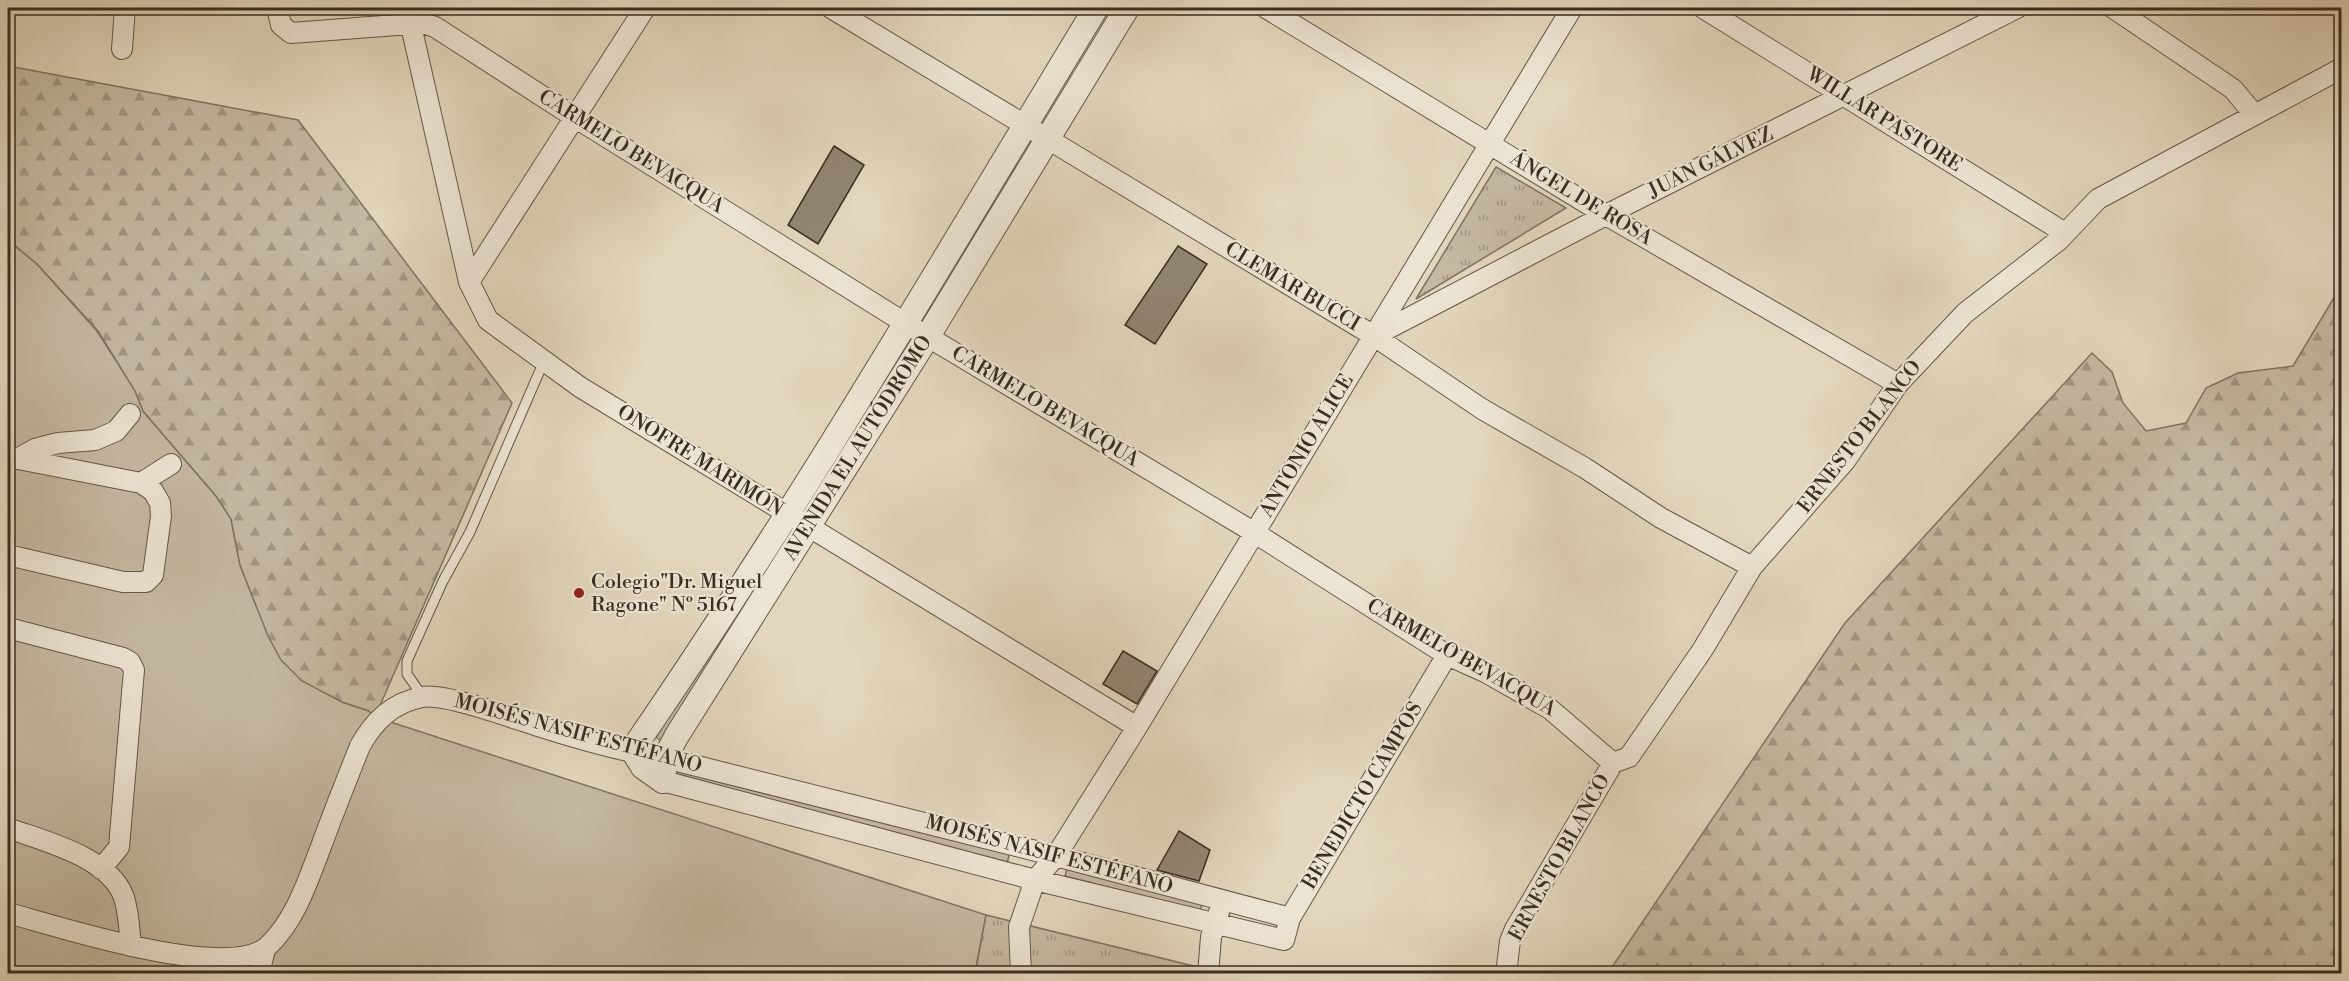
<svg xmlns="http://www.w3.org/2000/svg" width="2349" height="981" font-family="'Libre Bodoni',serif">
<defs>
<pattern id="forest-firs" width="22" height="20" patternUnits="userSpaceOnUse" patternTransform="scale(1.5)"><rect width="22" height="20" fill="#c5b9a2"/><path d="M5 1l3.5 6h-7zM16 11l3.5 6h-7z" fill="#a19784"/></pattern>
<pattern id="park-tufts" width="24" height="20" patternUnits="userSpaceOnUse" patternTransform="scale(1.5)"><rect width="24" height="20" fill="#c5b9a2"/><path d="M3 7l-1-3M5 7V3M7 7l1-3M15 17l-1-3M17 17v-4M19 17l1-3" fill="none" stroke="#a19784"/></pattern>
</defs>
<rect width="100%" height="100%" fill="#e2d6bc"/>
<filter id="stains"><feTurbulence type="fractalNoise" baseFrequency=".00333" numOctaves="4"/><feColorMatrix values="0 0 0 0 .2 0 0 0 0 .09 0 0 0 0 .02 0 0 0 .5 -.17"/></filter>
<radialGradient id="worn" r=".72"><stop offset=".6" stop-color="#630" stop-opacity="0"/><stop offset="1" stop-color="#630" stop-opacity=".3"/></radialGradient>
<path fill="#c5b9a2" stroke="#7f7462" stroke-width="1.5" d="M8,240L37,264L97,331L135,390L143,411L216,496L231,519L240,565L257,608L342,702L369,711L375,717L986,915L975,973H8Z
M781,541L787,545L662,741L656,737Z
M676,763L1010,853L1007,863L673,773Z
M1067,869L1202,904L1200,911L1065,876Z"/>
<path fill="url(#forest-firs)" stroke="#7f7462" stroke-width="1.5" d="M8,66L298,120L512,403L375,717L369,711L342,702L302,681L281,660L268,636L240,565L231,519L216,496L143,411L135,391L98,331L37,264L8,240Z
M2341,286V973H1608L1845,623L2092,353L2112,372L2123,403L2146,431L2186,423L2206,388L2238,373L2293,366Z"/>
<path fill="url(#park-tufts)" stroke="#7f7462" stroke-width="1.5" d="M1496,167L1566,208L1416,299Z
M986,915L1222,973L975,974Z"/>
<path fill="#918572" stroke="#392e22" stroke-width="1.5" d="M834,146L864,165L818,244L788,225Z
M1178,246L1207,264L1155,344L1125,325Z
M1123,651L1157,671L1137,704L1103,684Z
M1179,831L1210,850L1199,881L1157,870Z"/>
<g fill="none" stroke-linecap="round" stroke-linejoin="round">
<g stroke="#635848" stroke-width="11">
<path id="service" d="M423,697L407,674V661L443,581L470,532L544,361"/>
</g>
<g stroke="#635848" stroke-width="22">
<path id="minor" d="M277,8L281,25L291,33L423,23L435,27L576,118L905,323L1255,533L1447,655L1487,673L1550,709L1613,763
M407,8L469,282L488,320L580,387L1137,727
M831,8L1374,336L1482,409L1585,468L1661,518L1752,567
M1266,8L1606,215L1898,384
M1703,8L2065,233
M2113,8L2233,89L2253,113
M122,49L125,8
M469,282L645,8
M1374,336L1606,215L2017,8
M8,457L141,483L171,464
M17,459L35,449L58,443L95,440L116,431L130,414
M8,555L123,582H146L153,575L161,516L160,503L153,491L141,483
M8,628L123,658L130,662L134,670L119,847L101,869
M663,781L1035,880L1284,940L1290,918L1447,655
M8,828C43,841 107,856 123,895C129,910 129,930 131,946
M8,913C60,927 225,981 267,947C296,920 308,880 322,844C334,811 347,779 360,746C374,721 392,703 422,697C446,693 515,719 541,727C582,740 623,752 665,758L1056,856L1290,918
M259,974L265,949
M1021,974L1019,927L1035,880L1056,856L1137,727L1572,8
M1208,974L1211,937L1219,912
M1506,974L1510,941L1515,929L1613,763L1629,757L1703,649L1752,567L1845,461L1898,384L1965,313L2059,240L2098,199L2342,68"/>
</g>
<g stroke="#635848" stroke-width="26">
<g id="tertiary">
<path d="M663,781L643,767L635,754L639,740C802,502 947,254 1096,8"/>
<path id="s1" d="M663,781L665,758L676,737L928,336L1127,8"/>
</g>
</g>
<use href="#service" stroke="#ece4d3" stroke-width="9"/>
<use href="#minor" stroke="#ece4d3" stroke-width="20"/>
<use href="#tertiary" stroke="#ece4d3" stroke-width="24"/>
</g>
<circle fill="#8f2418" stroke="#ece4d3" stroke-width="2" cx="579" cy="593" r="6"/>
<g text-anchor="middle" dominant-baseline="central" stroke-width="4.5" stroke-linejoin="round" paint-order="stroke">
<g font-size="20" fill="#392e22" stroke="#ece4d3">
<text transform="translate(1884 120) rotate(32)">WILLAR PASTORE</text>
<text transform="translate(631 152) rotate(32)">CARMELO BEVACQUA</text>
<text transform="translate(1711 163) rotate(-26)">JUAN GÁLVEZ</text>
<text transform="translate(1581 199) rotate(31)">ÁNGEL DE ROSA</text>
<text transform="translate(1292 287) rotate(31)">CLEMAR BUCCI</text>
<text transform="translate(1045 407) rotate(31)">CARMELO BEVACQUA</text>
<text transform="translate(1860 437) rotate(-52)">ERNESTO BLANCO</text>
<text transform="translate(1307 446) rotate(-59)">ANTONIO ALICE</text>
<text stroke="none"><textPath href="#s1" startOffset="388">AVENIDA EL AUTÓDROMO</textPath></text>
<text transform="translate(700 461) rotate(32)">ONOFRE MARIMÓN</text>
<text transform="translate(1461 658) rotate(30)">CARMELO BEVACQUA</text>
<text transform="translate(578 734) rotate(15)">MOISÉS NASIF ESTÉFANO</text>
<text transform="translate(1363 796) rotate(-59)">BENEDICTO CAMPOS</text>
<text transform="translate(1049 855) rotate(15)">MOISÉS NASIF ESTÉFANO</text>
<text transform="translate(1560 858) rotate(-61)">ERNESTO BLANCO</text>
</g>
<g font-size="20" fill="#392e22" stroke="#ece4d3" text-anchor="start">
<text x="591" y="582">Colegio"Dr. Miguel<tspan x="591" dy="23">Ragone" Nº 5167</tspan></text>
</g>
</g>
<rect width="2349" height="981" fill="none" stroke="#e2d6bc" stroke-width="30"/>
<rect x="9" y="9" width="2331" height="963" fill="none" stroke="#392e22" stroke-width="3"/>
<rect x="15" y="15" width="2319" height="951" fill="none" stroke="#392e22" stroke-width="1.5"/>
<rect width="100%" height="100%" filter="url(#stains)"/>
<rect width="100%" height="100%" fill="url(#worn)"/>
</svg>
